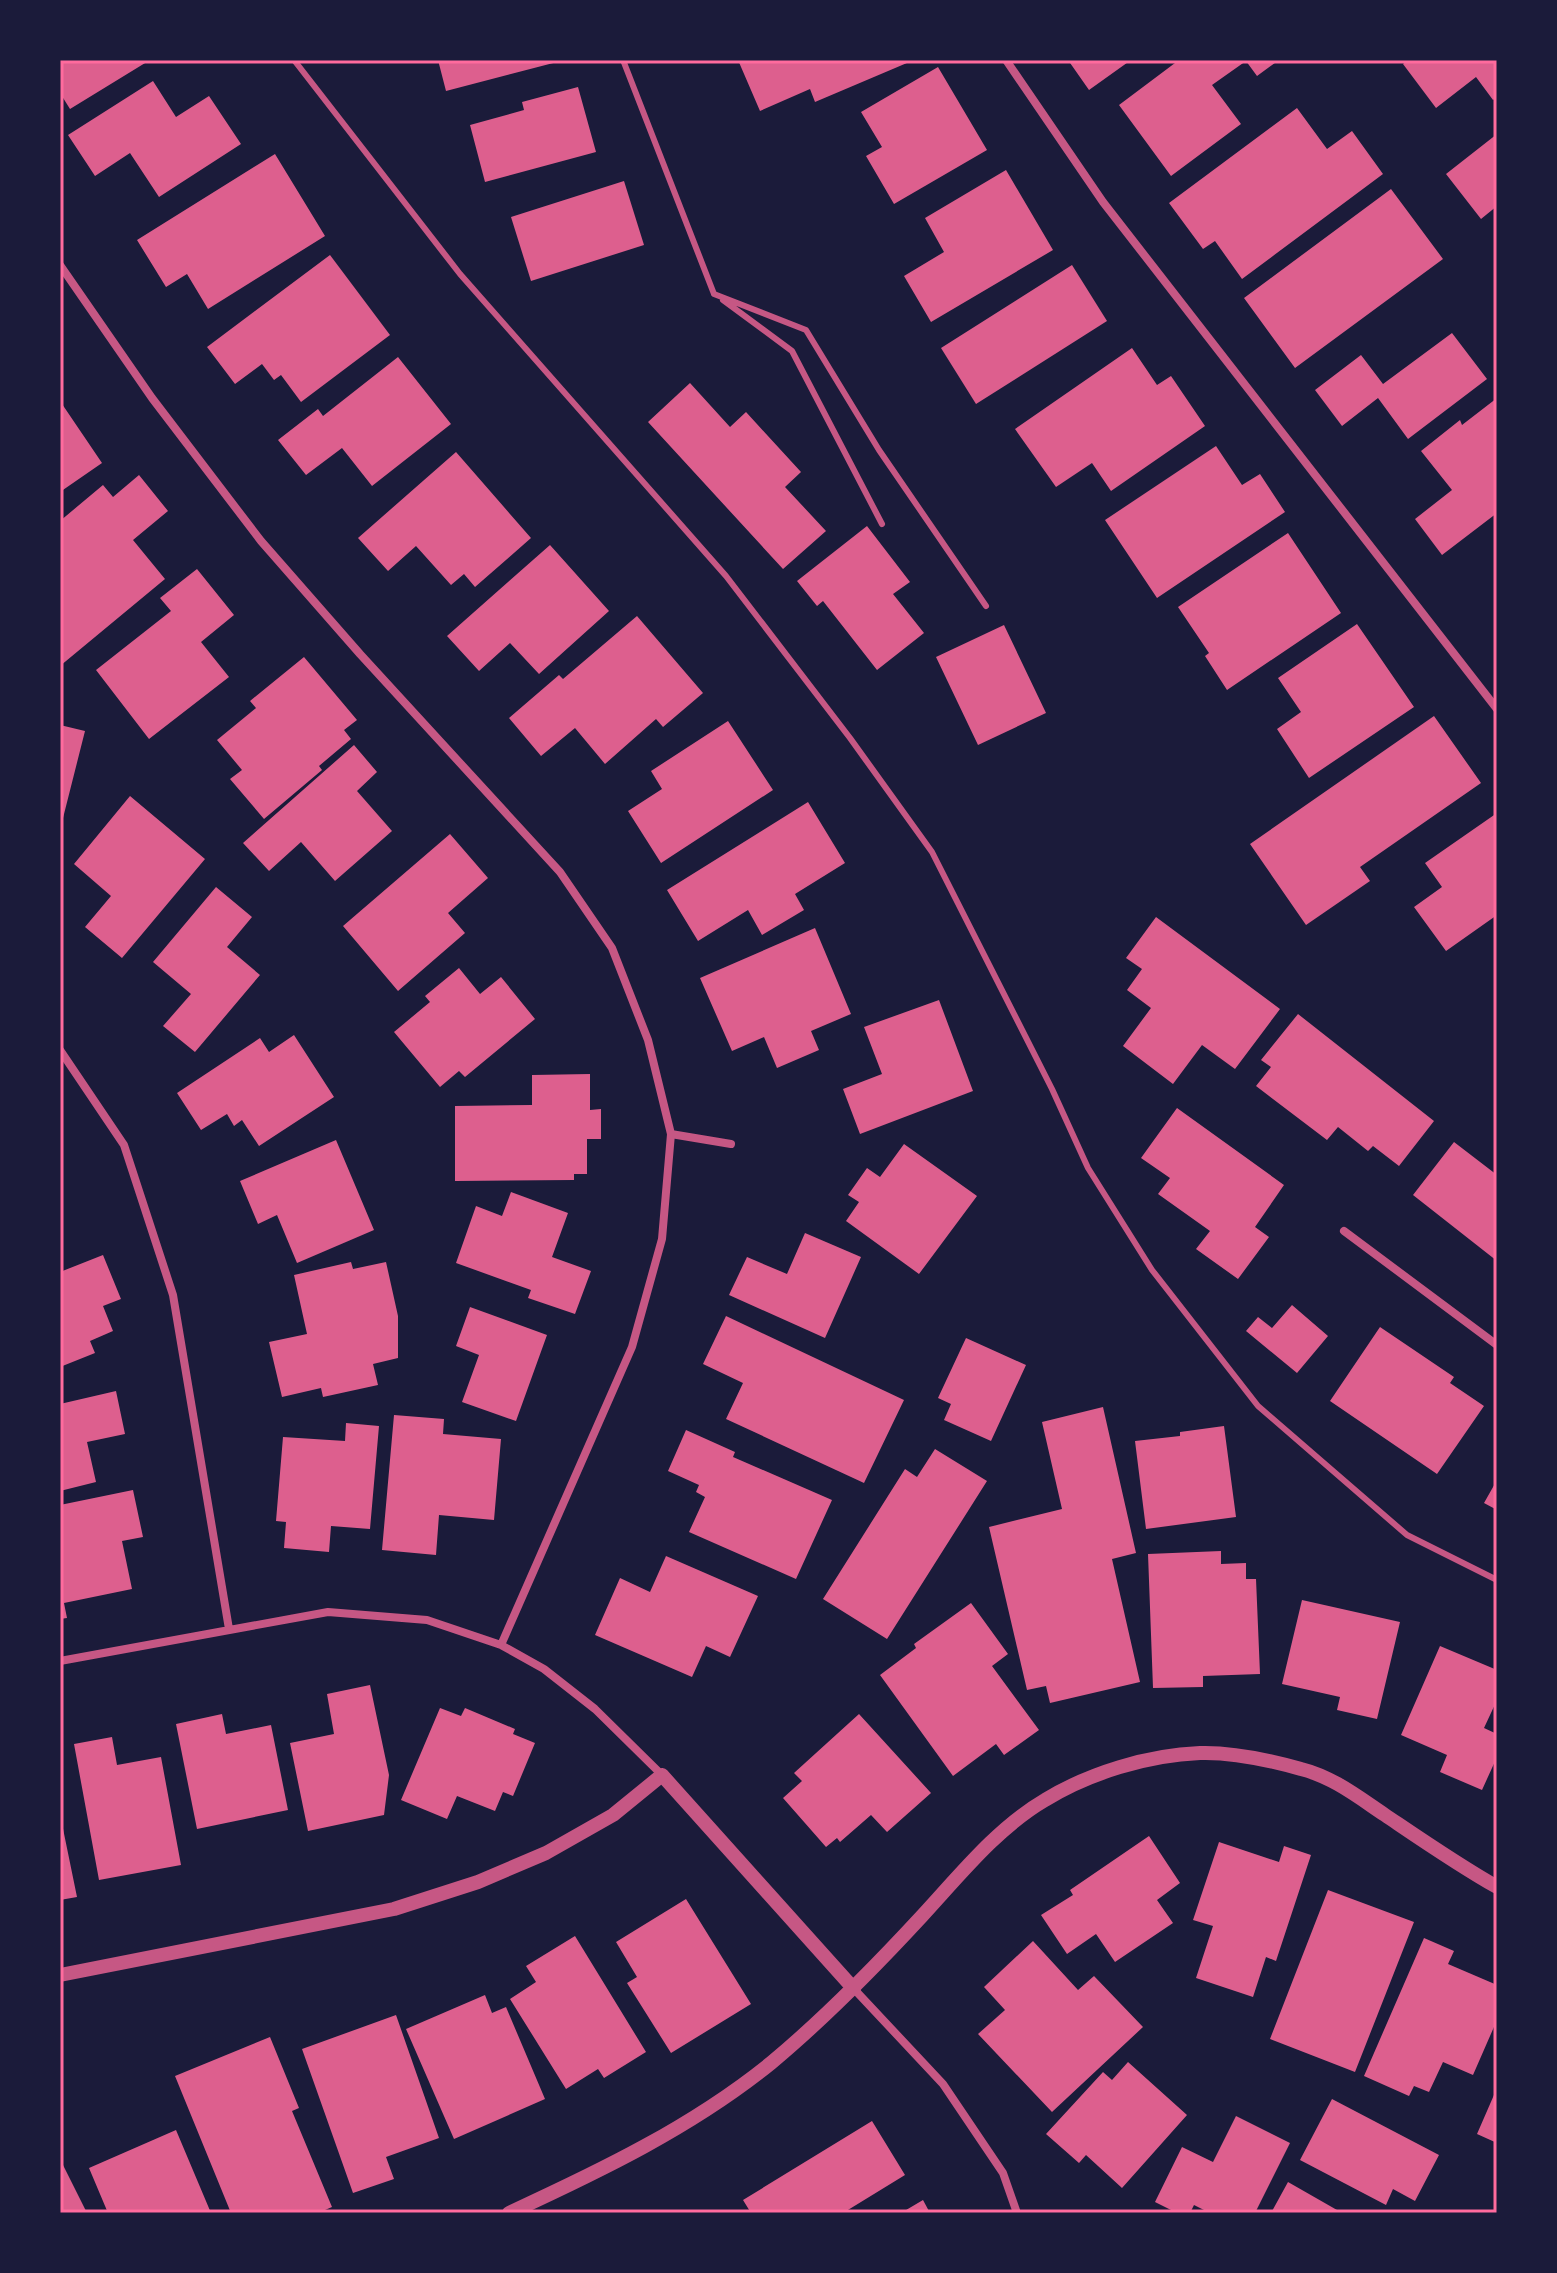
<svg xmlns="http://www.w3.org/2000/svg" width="1557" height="2273" font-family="'Sofia Sans Condensed',sans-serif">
<rect width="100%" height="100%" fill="#1b1b3a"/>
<path fill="#dd5f8e" d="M60,60H150L70,109L60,93Z
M438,60H561V61L446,91Z
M738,60H914L815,102L810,89L760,111Z
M1068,60H1131L1089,90Z
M1179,60H1279L1257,76L1246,61L1212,85L1241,124L1171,176L1119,105Z
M1408,60H1497V97L1493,100L1476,77L1436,108L1403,64Z
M938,67L987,150L894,204L866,156L882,147L861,112Z
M153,81L176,117L209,96L241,144L159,197L130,153L95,176L68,135Z
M578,87L596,152L485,182L470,125L524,110L522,102Z
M1297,108L1327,149L1352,131L1383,174L1242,279L1215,241L1203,249L1169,203Z
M1497,134V206L1481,219L1446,174Z
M275,154L325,236L208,309L187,274L166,287L137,240Z
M1006,170L1053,250L931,322L904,276L944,252L925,218Z
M624,181L644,245L531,281L511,217Z
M1391,189L1443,259L1295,368L1244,298Z
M330,255L390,335L301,402L281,375L274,380L262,364L235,384L207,347Z
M1072,265L1107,321L976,404L941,348Z
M1452,333L1487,379L1408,439L1378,398L1342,426L1315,390L1361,355L1383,384Z
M1132,348L1157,385L1171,376L1205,426L1111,491L1092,463L1056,487L1015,429Z
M398,357L451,424L372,486L342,448L306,475L278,440L318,409L323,416Z
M690,383L730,427L746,412L801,472L785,487L826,531L783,569L648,422Z
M1497,398V513L1442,555L1415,519L1452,490L1421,451L1460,420L1462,425Z
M60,401L102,463L60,492Z
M1216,446L1242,485L1260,474L1285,512L1157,598L1105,520Z
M456,452L531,538L475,587L464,574L451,585L416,546L388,571L358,538Z
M139,475L168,511L133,540L165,579L60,666V521L103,485L113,497Z
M867,526L910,582L893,594L924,633L877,670L823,601L817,606L797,581Z
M1288,533L1341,613L1227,690L1205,656L1209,653L1178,607Z
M550,545L609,611L539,674L510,643L479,671L447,636Z
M197,569L234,615L201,642L229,677L149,739L96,670L171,611L160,598Z
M637,616L703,693L663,727L656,719L605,764L575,728L541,756L509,718L559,675L563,679Z
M1357,624L1414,707L1309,778L1277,729L1301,712L1278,678Z
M1004,625L1046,713L978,745L936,657Z
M304,657L357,720L344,730L351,739L319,766L322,770L264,819L230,779L242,770L217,740L256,708L250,701Z
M1434,716L1481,783L1360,867L1370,881L1306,925L1250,844Z
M728,721L773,790L661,863L628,811L662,789L651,771Z
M60,725L85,731L61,826H60Z
M354,745L377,772L357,791L392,831L335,881L301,842L269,871L243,843Z
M130,796L205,859L122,958L85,927L111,896L74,864Z
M808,802L845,863L795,894L804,910L762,935L748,910L698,941L667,890Z
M1497,813V915L1446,951L1414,907L1442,887L1425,863Z
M450,834L488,878L448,913L465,933L398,991L343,926Z
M216,887L252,917L227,947L260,975L195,1052L163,1026L191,994L153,962Z
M1156,917L1280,1009L1235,1069L1202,1045L1173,1084L1123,1046L1151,1008L1127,990L1142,969L1126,958Z
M815,928L851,1014L811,1031L819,1050L777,1068L764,1037L732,1051L700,978Z
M459,968L480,994L501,977L535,1019L465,1077L459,1071L440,1087L394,1032L430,1002L425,996Z
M939,1000L973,1091L860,1134L843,1089L882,1074L864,1027Z
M1298,1014L1434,1121L1399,1166L1373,1146L1368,1151L1338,1127L1327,1140L1256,1086L1271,1067L1261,1060Z
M294,1035L334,1097L259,1146L242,1120L234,1126L227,1114L201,1130L177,1093L260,1038L269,1052Z
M590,1074V1110L601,1109V1139H587V1174H574V1180L455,1181V1106L532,1105V1075Z
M1177,1108L1284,1185L1255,1227L1269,1237L1238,1279L1196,1249L1210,1231L1158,1194L1170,1178L1141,1158Z
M336,1140L374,1230L297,1263L277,1215L258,1224L240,1181Z
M1454,1142L1497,1175V1261L1413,1195Z
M904,1144L977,1196L919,1274L846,1221L859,1202L848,1195L867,1168L880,1177Z
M511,1192L568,1213L552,1257L591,1271L575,1314L528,1298L531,1290L456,1263L476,1206L502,1216Z
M805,1233L861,1257L825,1338L729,1295L747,1257L787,1274Z
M103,1255L121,1299L103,1306L113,1331L90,1341L95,1353L60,1367V1272Z
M351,1262L353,1269L386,1262L398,1316V1358L373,1364L378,1385L323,1397L321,1388L282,1397L269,1342L307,1334L294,1275Z
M1292,1305L1328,1336L1297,1373L1246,1331L1258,1317L1272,1328Z
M470,1307L547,1335L516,1421L462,1402L479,1355L456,1346Z
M726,1316L904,1400L864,1483L726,1419L743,1383L703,1364Z
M1380,1327L1454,1377L1450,1383L1484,1406L1437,1474L1330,1401Z
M966,1338L1026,1365L991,1441L944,1420L951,1404L938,1398Z
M116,1391L125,1434L87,1442L96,1482L60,1491V1404Z
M1103,1407L1136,1553L1112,1559L1140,1682L1050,1703L1046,1686L1027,1690L989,1527L1062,1509L1042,1422Z
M394,1415L444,1419L443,1434L501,1439L494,1520L439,1515L436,1555L382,1550Z
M346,1423L379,1426L370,1529L331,1526L329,1552L284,1548L286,1522L276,1521L283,1437L345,1441Z
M1224,1426L1236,1517L1146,1529L1135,1441L1180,1436V1432Z
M686,1430L735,1452L733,1457L832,1500L796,1579L689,1532L705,1497L696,1492L699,1485L668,1471Z
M935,1449L987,1481L887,1639L823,1599L905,1469L917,1477Z
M1497,1480V1510L1484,1503Z
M133,1490L143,1537L122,1541L132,1589L64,1603L67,1618L60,1619V1505Z
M1221,1551V1564L1246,1563V1579H1256L1260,1674L1203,1676V1687L1153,1688L1148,1554Z
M666,1556L758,1596L730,1657L706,1646L692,1677L595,1635L620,1578L650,1592Z
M1302,1600L1400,1622L1377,1719L1337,1710L1340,1697L1282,1684Z
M971,1603L1008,1654L992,1666L1039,1730L1004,1755L996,1744L953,1776L880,1675L916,1648L914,1644Z
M1440,1646L1497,1670V1700L1484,1728L1497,1734V1757L1482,1790L1440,1772L1447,1755L1401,1735Z
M370,1685L389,1775L384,1815L308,1831L290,1743L334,1734L327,1694Z
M440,1708L461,1716L465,1708L515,1729L513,1734L535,1743L513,1796L503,1792L495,1811L457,1796L447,1819L401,1800Z
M222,1714L226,1734L271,1725L288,1810L197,1829L176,1724Z
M859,1714L931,1793L887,1832L871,1815L840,1842L837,1838L826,1847L783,1798L802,1781L794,1773Z
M112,1737L117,1765L161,1757L181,1865L99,1880L74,1744Z
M60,1814L77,1897L60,1900Z
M1149,1836L1180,1883L1157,1900L1173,1923L1115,1962L1096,1934L1067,1954L1041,1915L1073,1895L1070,1890Z
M1219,1842L1279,1862L1284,1846L1311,1855L1276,1961L1266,1957L1253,1997L1196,1978L1213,1926L1193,1920Z
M1328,1890L1414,1922L1355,2072L1270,2039Z
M686,1899L751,2004L671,2053L627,1983L637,1977L616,1942Z
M575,1936L646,2052L604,2078L598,2069L566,2089L510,1999L536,1982L526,1966Z
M1424,1938L1454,1951L1448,1964L1497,1985V2020L1473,2075L1443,2062L1429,2092L1414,2086L1409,2096L1364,2076Z
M1033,1941L1078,1990L1094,1976L1143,2027L1052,2112L978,2034L1005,2010L984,1987Z
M485,1995L492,2013L506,2007L545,2099L454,2139L406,2029Z
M396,2015L439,2138L386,2157L394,2179L353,2193L302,2049Z
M270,2037L299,2108L292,2111L332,2207L318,2213H231L175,2076Z
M1128,2062L1187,2115L1122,2188L1086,2155L1079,2163L1046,2134L1103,2072L1112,2080Z
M1497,2088V2143L1477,2134Z
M1332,2099L1439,2155L1415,2201L1393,2189L1386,2205L1300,2160Z
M1236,2116L1290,2143L1255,2213H1210L1194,2205L1190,2213H1177L1155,2202L1182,2147L1213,2162Z
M872,2121L905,2175L843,2213H751L743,2200Z
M176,2130L211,2213H108L89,2168Z
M60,2159L87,2213H60Z
M1288,2182L1337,2210L1335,2213H1271Z
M923,2200L930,2213H901Z"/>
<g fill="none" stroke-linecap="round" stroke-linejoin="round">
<path stroke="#c65784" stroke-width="6" d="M294,60L460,274L726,576L850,738L932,852L1052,1089L1088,1168L1152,1270L1258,1406L1407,1535L1497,1580
M623,60L714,294
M714,294L806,330L879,450L986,606
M723,300L792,351L882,524"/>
<path stroke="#c65784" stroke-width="8" d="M1006,60L1103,202L1497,709
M60,265L152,398L261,541L360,654L560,872L612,948L648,1040L671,1134L662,1239L632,1347L501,1645
M60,1050L124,1145L173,1295L229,1629
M671,1134L731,1144
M1344,1231L1497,1345
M60,1661L328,1612L427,1620L501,1645L544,1669L595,1709L662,1775
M854,1989L943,2084L1003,2173L1017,2213"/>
<path stroke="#c65784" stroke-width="14" d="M60,1975L394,1909L478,1882L546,1853L613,1815L662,1775L854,1989
M509,2213C600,2171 692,2127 771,2063C825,2018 874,1968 922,1916C959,1876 997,1828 1045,1800C1089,1773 1148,1755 1200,1753C1233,1752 1269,1760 1301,1769C1333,1777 1358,1797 1385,1815C1422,1840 1458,1865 1497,1887"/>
</g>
<rect width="1557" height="2273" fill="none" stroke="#1b1b3a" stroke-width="124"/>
<rect x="62" y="62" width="1433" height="2149" fill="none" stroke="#ff6b9d" stroke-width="3"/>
</svg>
